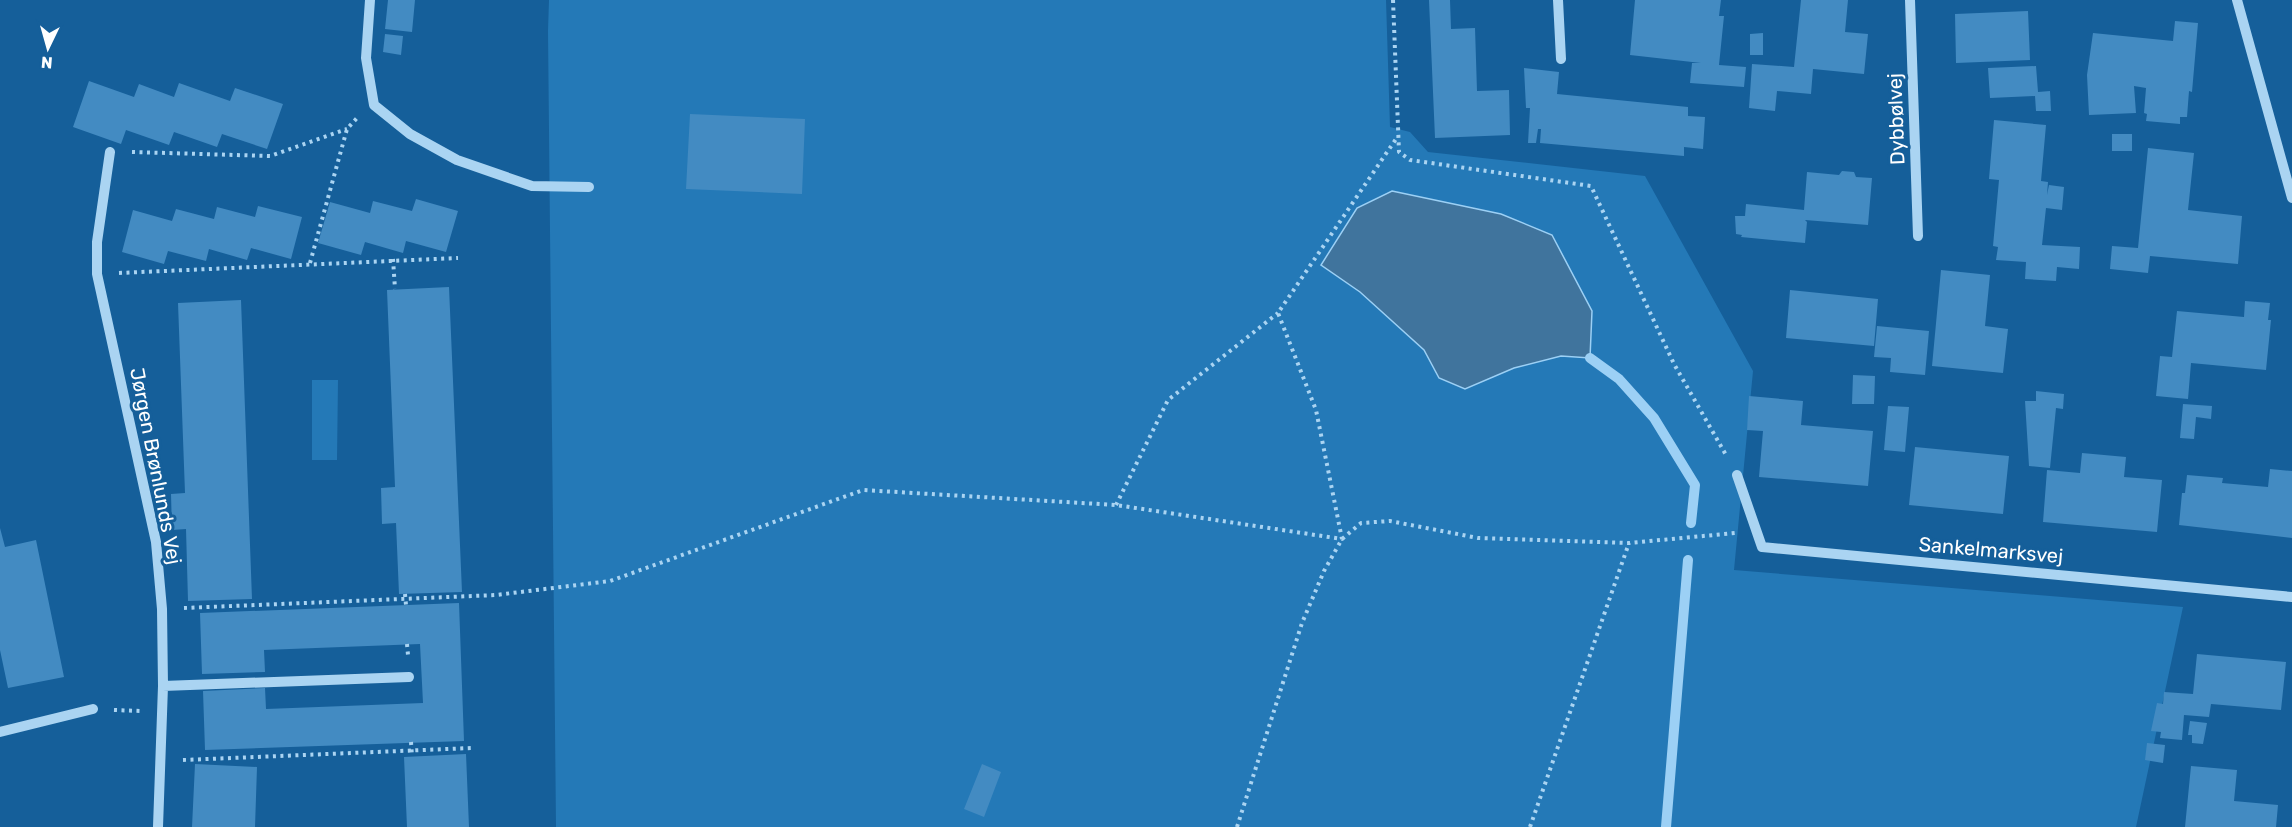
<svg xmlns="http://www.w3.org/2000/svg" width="2292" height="827" font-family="Rubik,sans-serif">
<rect width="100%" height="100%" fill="#155f9a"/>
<path fill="#2479b7" d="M549,0H1386L1390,127L1410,132L1428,152L1645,176L1753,371L1734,570L2183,607L2136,827H556L548,31Z
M312,380H338L337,460H312Z"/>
<path fill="#40749d" stroke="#9cd0f5" stroke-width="1.5" d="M1392,191L1501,214L1552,235L1592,311L1590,358L1561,356L1514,368L1465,389L1439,378L1424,350L1360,292L1321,265L1357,208Z"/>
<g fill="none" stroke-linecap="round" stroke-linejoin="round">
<path stroke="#9cd0f5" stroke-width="10" d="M1590,358L1619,379L1654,418L1695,485L1691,523
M1666,827L1688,560"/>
</g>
<path fill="#438bc2" d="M388,0H415L412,32L385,29Z
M1429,0H1450L1451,29L1475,28L1477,91L1509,90L1510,135L1435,138Z
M1635,0H1721L1719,16H1724L1719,65L1746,67L1744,87L1690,83L1692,63H1701L1630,55Z
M1801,0H1848L1845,32L1868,34L1864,74L1813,69L1811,94L1777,91L1775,111L1749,108L1752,64L1794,67Z
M2028,11L2030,60L1956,63L1955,14Z
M2175,21L2198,23L2192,92L2189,91L2187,117H2180V124L2146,121L2147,114L2144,113L2146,88L2134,86L2136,113L2089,115L2087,75L2093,33L2173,41Z
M1763,33V55H1750V34Z
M385,34L403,36L401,55L383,52Z
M2036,66L2038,92L2050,91L2051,111H2036L2035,96L1990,98L1988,68Z
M1524,68L1559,72L1557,94L1688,107V116L1705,117L1703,149L1684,147V156L1540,143L1541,129H1538L1536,143H1528L1530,108H1526Z
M89,81L134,97L139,84L174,97L179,83L230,101L235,88L283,104L267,149L222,134L217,147L174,132L169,145L126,130L121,144L73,127Z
M690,114L805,119L802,194L686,189Z
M1994,120L2046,125L2041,181L2048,182L2047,195L2049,185L2064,187L2062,210L2046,208L2042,245L2080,247L2079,269L2057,267L2056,281L2025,279L2026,262L1996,260L1998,247L1993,246L1999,180L1989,179Z
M2112,134H2132V151H2112Z
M2148,148L2194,153L2188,210L2242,216L2238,264L2150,256L2148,273L2110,269L2112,246L2138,248Z
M1842,171L1854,172L1856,177L1872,178L1868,225L1805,220L1807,222L1805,243L1741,237L1742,235L1736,234L1735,216H1745L1746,204L1804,210L1807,172L1839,175Z
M416,199L458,211L446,252L406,241L403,253L365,242L361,255L318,243L330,202L370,213L373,201L412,211Z
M258,206L302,217L291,259L251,248L247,260L209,249L206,261L168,251L164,264L122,252L133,210L172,221L176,209L214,219L217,207L255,217Z
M1941,270L1990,275L1985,326L2008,329L2003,373L1932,366Z
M449,287L462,592L399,594L396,523L382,524L381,488L395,487L387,290Z
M1790,290L1878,299L1874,346L1786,338Z
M241,300L252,599L188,601L186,529L172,530L171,494L185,493L178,303Z
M2245,301L2270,303L2268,320H2271L2266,370L2191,363L2188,399L2156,396L2160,356L2172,357L2177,311L2244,317Z
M1877,326L1929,331L1925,375L1890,372L1891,358L1874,357Z
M1853,375L1875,376L1874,404H1852Z
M2036,391L2064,394L2063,409L2056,408L2050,468L2029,466L2025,401H2036Z
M1749,396L1803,401L1801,425L1873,431L1868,486L1759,477L1763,431L1747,430Z
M2183,404L2212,406L2211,419L2196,417L2194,439L2180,438Z
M1888,406L1909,407L1905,452L1884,450Z
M1915,447L2009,456L2003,514L1909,505Z
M2082,453L2126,457L2124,477L2162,480L2157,532L2043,522L2047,470L2080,473Z
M2270,469L2292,471V538L2179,525L2182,493H2185L2187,475L2223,478L2222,483L2268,487Z
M0,528L5,547L36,540L64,677L8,688L0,650Z
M459,603L464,741L205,750L203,691L265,688L266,709L423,703L420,644L264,650L265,672L202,674L200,613Z
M2197,654L2286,662L2281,710L2211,704L2209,717L2184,715L2182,740L2160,738L2161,732L2151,731L2157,703L2163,704L2164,692L2193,694Z
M2190,721L2207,723L2203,744L2192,743V735H2188Z
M2147,743L2165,745L2163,763L2145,760Z
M466,754L469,827H407L404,757Z
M195,764L257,767L255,827H192Z
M982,764L1001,772L984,817L964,809Z
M2191,766L2237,770L2234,801L2278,805L2276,827H2185Z"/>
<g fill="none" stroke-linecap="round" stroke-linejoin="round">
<path stroke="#aad4f2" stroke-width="4" stroke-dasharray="3 4.5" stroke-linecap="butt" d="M1393,0L1399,152L1410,160L1591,186L1674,364L1726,455
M132,152L270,156L347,129
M393,259L395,289
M310,263L347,129L357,118
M119,273L458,258
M1116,505L1168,400L1278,313
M405,594L406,605
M184,608L496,595L610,581L863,490L1116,505L1342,539L1316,410L1278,313L1398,136
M407,644L408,655
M114,710L140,711
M411,742L412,756
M183,760L472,748
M1237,827L1302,623L1324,571L1342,539L1361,523L1390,521L1478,538L1629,543L1735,533
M1530,827L1629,543"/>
<path stroke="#aad4f2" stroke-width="10" d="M370,0L366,58L374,105L410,134L457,160L532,186L589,187
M1558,0L1561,59
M1910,0L1918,236
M2237,0L2292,198
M110,152L97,242V274L156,542L162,609L163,686L158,827
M1737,475L1762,547L2292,597
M163,686L409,677
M0,732L93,709"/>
</g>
<g text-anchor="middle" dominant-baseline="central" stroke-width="6" stroke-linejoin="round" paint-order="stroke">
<g font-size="20" fill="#fff" stroke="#155f9a">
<text transform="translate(1896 119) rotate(-92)">Dybbølvej</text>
<text transform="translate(156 466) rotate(79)">Jørgen Brønlunds Vej</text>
<text transform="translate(1991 550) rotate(5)">Sankelmarksvej</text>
</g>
</g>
<g transform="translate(48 48) rotate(185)" stroke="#155f9a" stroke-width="4.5" paint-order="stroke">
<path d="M0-4.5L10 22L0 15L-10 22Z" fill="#ffffff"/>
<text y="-9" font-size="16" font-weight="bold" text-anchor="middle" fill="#ffffff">N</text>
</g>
</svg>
